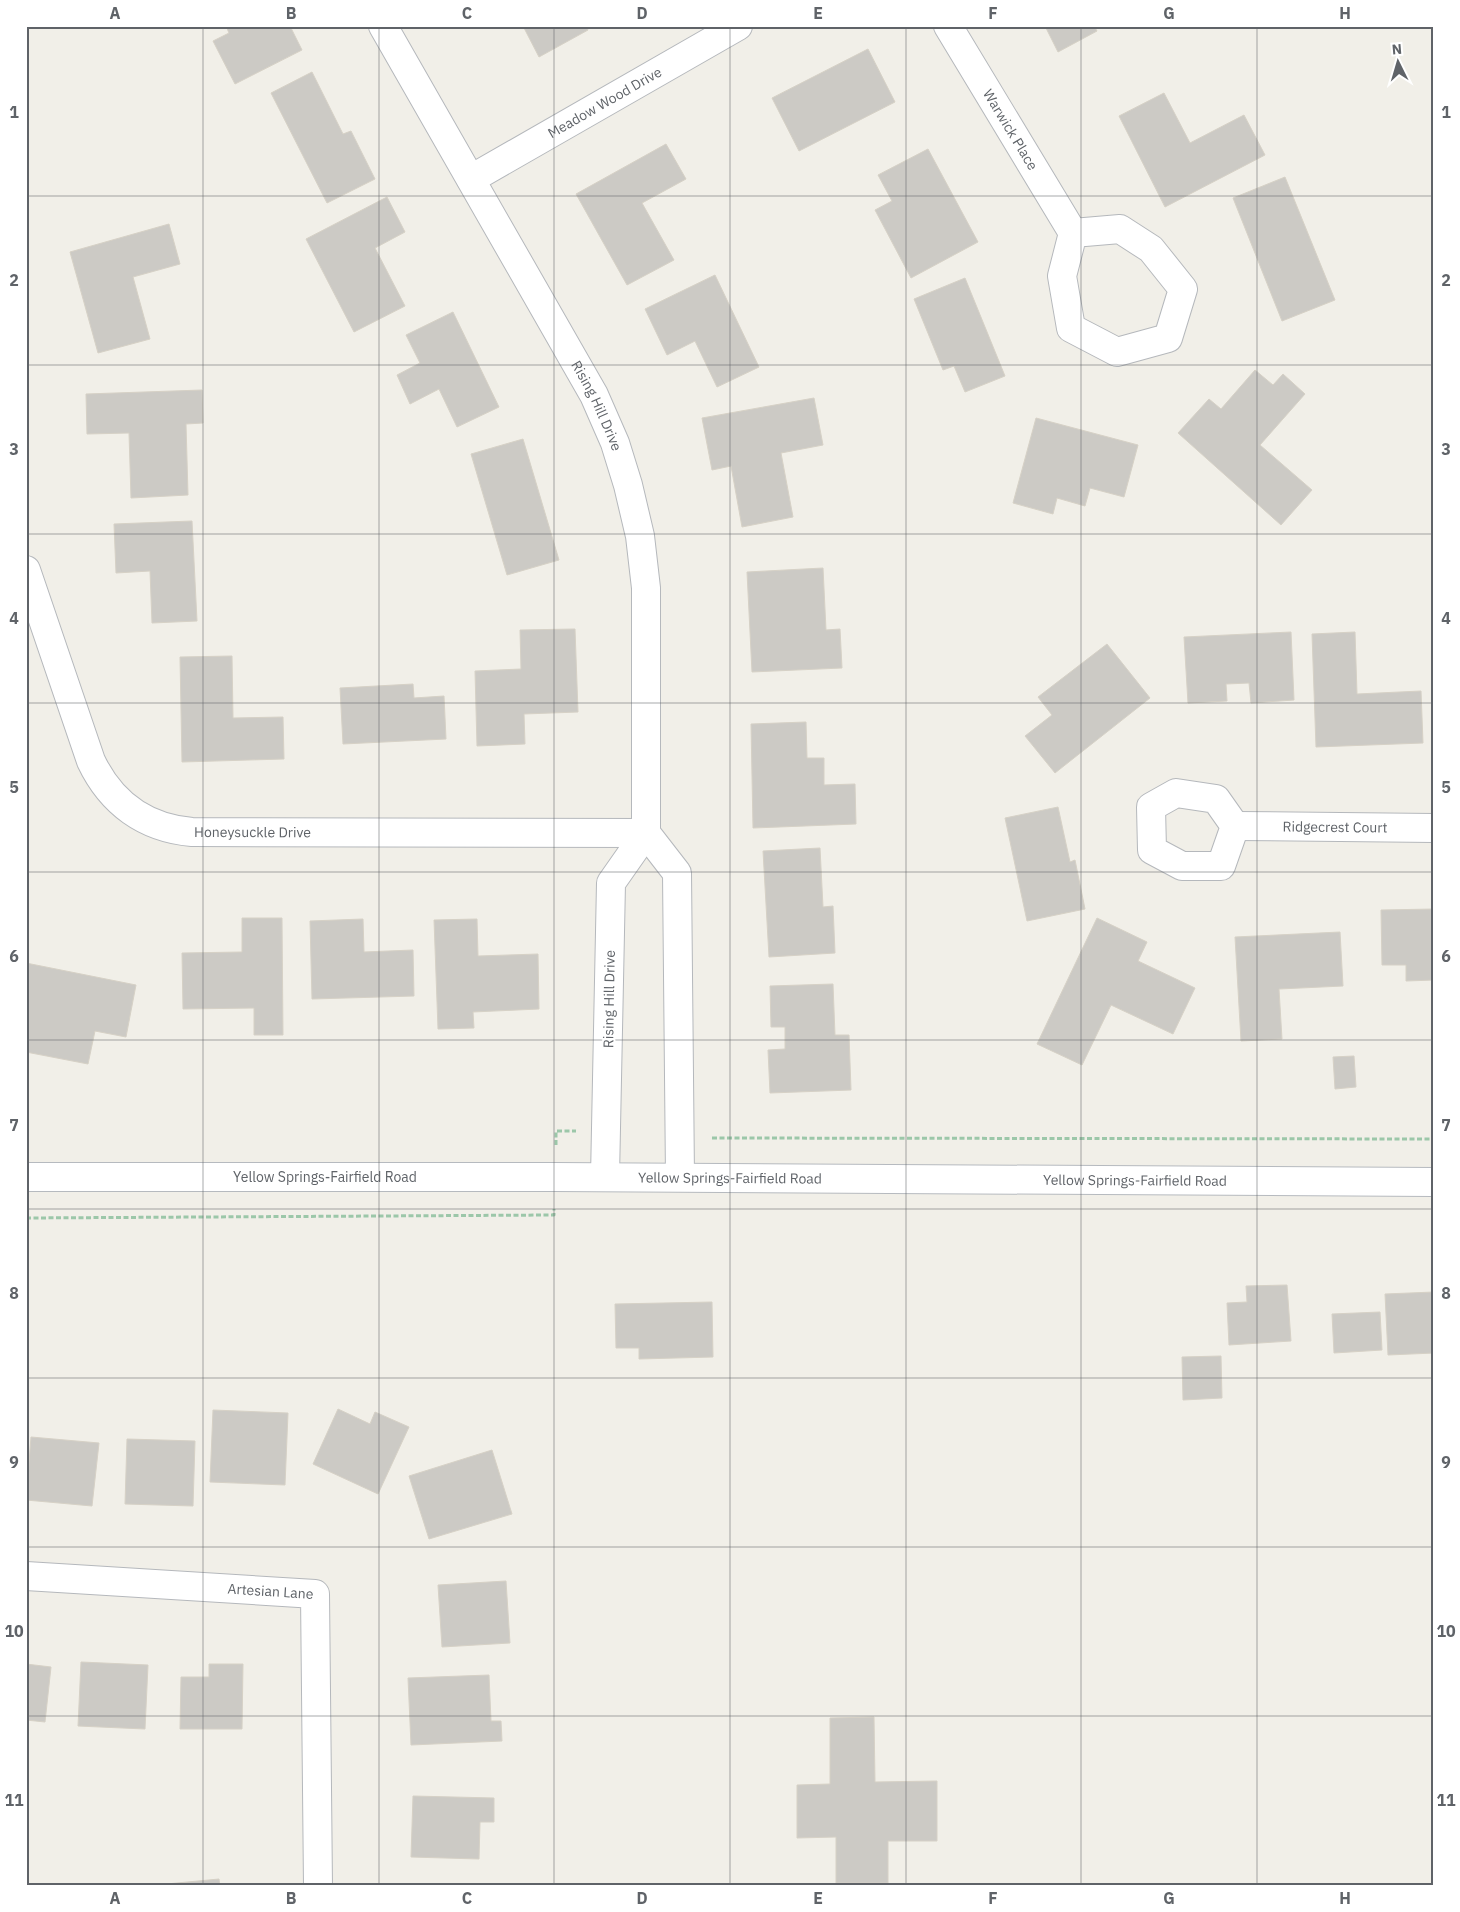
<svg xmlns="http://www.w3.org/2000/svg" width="1460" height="1912" font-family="'IBM Plex Sans',sans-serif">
<rect width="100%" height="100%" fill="#f1efe8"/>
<path fill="#cccac5" stroke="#d6d1c6" d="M226,26H290L302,50L235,84L213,41L229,33Z
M523,26H586L588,30L539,57Z
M1045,26H1094L1097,31L1058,52Z
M868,49L895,102L799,151L772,98Z
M312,72L343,134L351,131L375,179L327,203L271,93Z
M1164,93L1190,143L1244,115L1265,155L1165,207L1119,116Z
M666,144L686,179L642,203L674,260L627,285L576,194Z
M928,149L978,242L911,278L875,210L892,201L878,175Z
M1285,177L1335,300L1282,321L1233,198Z
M387,197L405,232L375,248L405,306L354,332L306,239Z
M169,224L180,264L133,277L150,339L98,353L70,252Z
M715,275L759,367L717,387L695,341L667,355L645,309Z
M965,278L1005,376L965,392L954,366L943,370L914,299Z
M453,312L499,407L457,427L439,389L410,404L397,375L420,363L406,335Z
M1255,370L1273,385L1283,374L1305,394L1260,445L1312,490L1281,525L1178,433L1209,399L1221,409Z
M202,390L203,423L186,424L188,495L131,498L129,433L87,434L86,394Z
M814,398L823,445L781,453L793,517L742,527L731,466L712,470L702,418Z
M1036,418L1138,445L1124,497L1090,488L1085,506L1057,498L1053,514L1013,503Z
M523,439L559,560L507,575L471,454Z
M192,521L197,621L152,623L150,571L116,573L114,524Z
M823,568L826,630L840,629L842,668L752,672L747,572Z
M575,629L578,712L524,714L525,744L477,746L475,671L521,669L520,630Z
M1291,632L1294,700L1251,703L1249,683L1226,684L1227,701L1188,703L1184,637Z
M1355,632L1357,694L1421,691L1423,743L1316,747L1312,634Z
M1107,644L1150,698L1055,773L1025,736L1052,715L1038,697Z
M232,656L233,718L283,717L284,759L182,762L180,657Z
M413,684L414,698L444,696L446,739L343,744L340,688Z
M806,722L807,758H824V785L855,784L856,824L753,828L751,724Z
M1058,807L1070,862L1075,860L1085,909L1027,921L1005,818Z
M820,848L823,907L833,906L835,953L769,957L763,851Z
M1434,909V980L1406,981V965H1382L1381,910Z
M242,918H282L283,1035H254V1008L183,1009L182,953L242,952Z
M1097,918L1147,942L1138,961L1195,988L1173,1034L1111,1005L1082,1065L1037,1044Z
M363,919L364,952L413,950L414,996L312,999L310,921Z
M477,919L478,956L538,954L539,1009L473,1012L474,1028L438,1029L434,920Z
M1340,932L1343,986L1279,989L1282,1039L1241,1041L1235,937Z
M26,963L136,985L126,1037L95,1031L88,1064L26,1052Z
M833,984L835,1035H849L851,1090L770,1093L768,1050L785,1049V1027H771L770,986Z
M1354,1056L1356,1087L1335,1089L1333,1057Z
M1287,1285L1291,1341L1229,1345L1227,1303L1247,1302L1246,1286Z
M1434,1292V1353L1388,1355L1385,1294Z
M712,1302L713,1357L639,1359V1348H616L615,1304Z
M1380,1312L1382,1350L1334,1353L1332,1314Z
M1221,1356L1222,1398L1183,1400L1182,1357Z
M338,1409L370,1424L375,1412L409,1427L378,1494L313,1464Z
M213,1410L288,1413L285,1485L210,1482Z
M31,1437L99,1443L92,1506L26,1500Z
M127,1439L195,1441L193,1506L125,1504Z
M492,1450L512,1514L429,1539L409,1476Z
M506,1581L510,1643L442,1647L438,1585Z
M81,1662L148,1665L145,1729L78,1726Z
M26,1664L51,1667L45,1722L26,1720Z
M209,1664H243L242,1729H180L181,1677H209Z
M489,1675L491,1721H501L502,1741L411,1745L408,1678Z
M874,1717L875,1782L937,1781V1841H888V1883H836V1837L797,1838V1785L830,1784V1718Z
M413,1796L494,1798V1822H480L479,1859L411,1857Z
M219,1879L220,1886H156V1885Z"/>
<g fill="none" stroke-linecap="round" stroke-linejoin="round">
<g stroke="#b5b8bc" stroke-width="30">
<g id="minor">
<path id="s1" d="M383,26L594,395L615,443L628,485L640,536L646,588V833L611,883L605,1177"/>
<path id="s2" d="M948,26L1073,233L1062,276L1071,328L1117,352L1168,338L1183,289L1151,249L1120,229L1073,233"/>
<path id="s3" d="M471,179L738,26"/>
<path id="s4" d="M26,570L91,761C111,803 145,828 192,832L646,833"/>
<path d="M1176,793L1216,799L1235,826L1221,866H1182L1152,850L1151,807Z"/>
<path id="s5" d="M1235,826L1434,828"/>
<path d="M646,833L677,873L680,1177"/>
<path id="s6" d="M26,1576L315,1594L318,1886"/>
</g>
</g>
<g stroke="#b6babf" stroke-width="30">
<g id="secondary">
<path id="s7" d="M26,1177H555L1434,1182"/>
</g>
</g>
<path stroke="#9cc7a9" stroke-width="3" stroke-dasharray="5 2.5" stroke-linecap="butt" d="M712,1138L1434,1139
M556,1145V1131H576
M26,1218L554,1215V1209"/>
<use href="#minor" stroke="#fff" stroke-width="28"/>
<use href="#secondary" stroke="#fff" stroke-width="28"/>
</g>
<path fill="none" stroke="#5f6368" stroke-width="1" stroke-opacity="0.55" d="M203,26V1886M379,26V1886M554,26V1886M730,26V1886M906,26V1886M1081,26V1886M1257,26V1886M26,196H1434M26,365H1434M26,534H1434M26,703H1434M26,872H1434M26,1040H1434M26,1209H1434M26,1378H1434M26,1547H1434M26,1716H1434"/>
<g text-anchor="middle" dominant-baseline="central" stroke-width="4" stroke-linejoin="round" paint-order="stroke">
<g font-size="14" fill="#5f6368" stroke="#fff">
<text stroke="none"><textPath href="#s3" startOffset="154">Meadow Wood Drive</textPath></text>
<text stroke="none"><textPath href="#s2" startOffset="121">Warwick Place</textPath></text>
<text stroke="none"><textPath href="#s1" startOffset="436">Rising Hill Drive</textPath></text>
<text stroke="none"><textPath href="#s5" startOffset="100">Ridgecrest Court</textPath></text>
<text stroke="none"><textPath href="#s4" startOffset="392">Honeysuckle Drive</textPath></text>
<text transform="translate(609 999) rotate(-89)">Rising Hill Drive</text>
<text stroke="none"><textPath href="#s7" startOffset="299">Yellow Springs-Fairfield Road</textPath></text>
<text stroke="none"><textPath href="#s7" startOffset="704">Yellow Springs-Fairfield Road</textPath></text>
<text stroke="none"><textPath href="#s7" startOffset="1109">Yellow Springs-Fairfield Road</textPath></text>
<text stroke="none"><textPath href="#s6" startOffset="245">Artesian Lane</textPath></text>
</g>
</g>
<rect width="1460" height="1912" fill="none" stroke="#ffffff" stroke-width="55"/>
<g transform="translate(1398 62) rotate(355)" stroke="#ffffff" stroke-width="4" paint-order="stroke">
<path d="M0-4L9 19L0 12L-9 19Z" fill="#5f6368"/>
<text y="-8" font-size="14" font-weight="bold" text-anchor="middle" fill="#5f6368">N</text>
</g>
<rect x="28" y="28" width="1404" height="1856" fill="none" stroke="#5f6368" stroke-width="2"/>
<g font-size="16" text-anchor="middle" font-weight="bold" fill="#5f6368">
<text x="115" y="19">A</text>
<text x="291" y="19">B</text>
<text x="467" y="19">C</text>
<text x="642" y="19">D</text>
<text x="818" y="19">E</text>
<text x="993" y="19">F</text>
<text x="1169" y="19">G</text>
<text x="1345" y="19">H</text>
<text x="14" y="118">1</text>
<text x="1446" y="118">1</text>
<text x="14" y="286">2</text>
<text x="1446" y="286">2</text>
<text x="14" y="455">3</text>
<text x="1446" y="455">3</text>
<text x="14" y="624">4</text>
<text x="1446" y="624">4</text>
<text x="14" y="793">5</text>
<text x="1446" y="793">5</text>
<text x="14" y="962">6</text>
<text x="1446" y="962">6</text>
<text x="14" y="1131">7</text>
<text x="1446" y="1131">7</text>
<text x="14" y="1299">8</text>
<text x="1446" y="1299">8</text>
<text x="14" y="1468">9</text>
<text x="1446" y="1468">9</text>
<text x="14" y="1637">10</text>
<text x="1446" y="1637">10</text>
<text x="14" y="1806">11</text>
<text x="1446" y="1806">11</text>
<text x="115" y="1904">A</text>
<text x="291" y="1904">B</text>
<text x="467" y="1904">C</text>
<text x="642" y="1904">D</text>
<text x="818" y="1904">E</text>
<text x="993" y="1904">F</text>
<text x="1169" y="1904">G</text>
<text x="1345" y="1904">H</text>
</g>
</svg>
